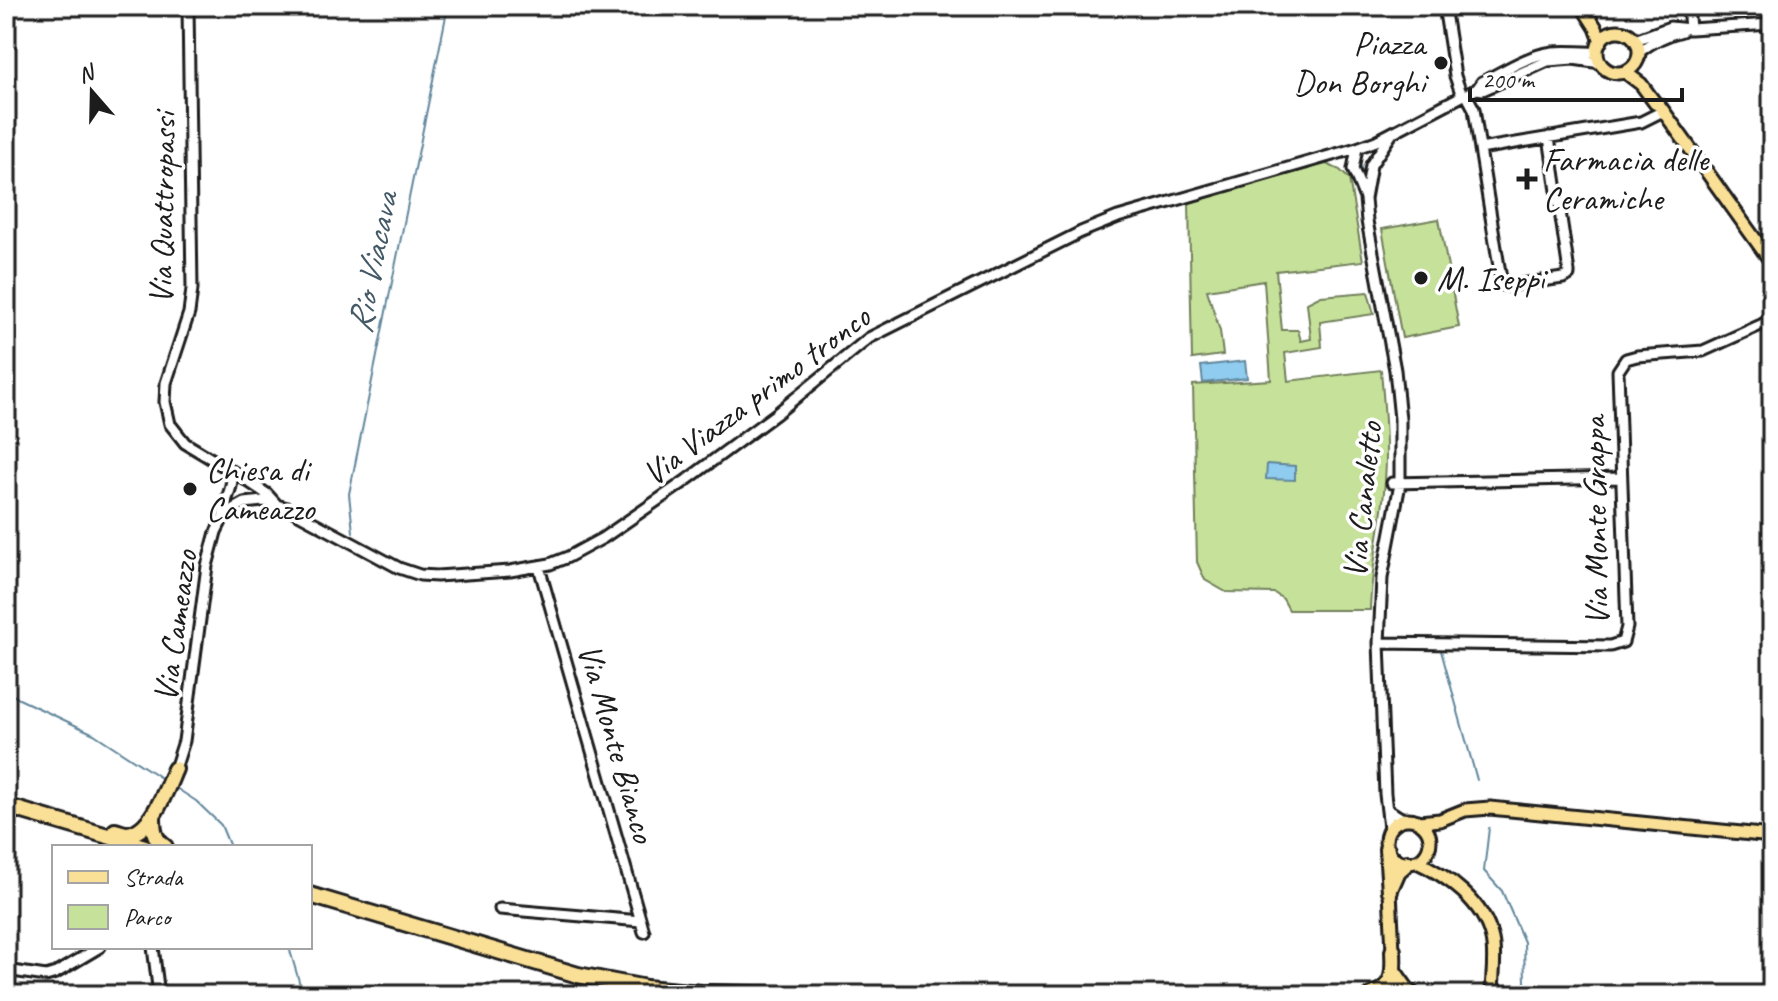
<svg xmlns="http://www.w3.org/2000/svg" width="1778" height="1001" font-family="Caveat,sans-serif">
<rect width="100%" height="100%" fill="#fff"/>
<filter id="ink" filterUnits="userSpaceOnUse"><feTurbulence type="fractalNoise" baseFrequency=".0125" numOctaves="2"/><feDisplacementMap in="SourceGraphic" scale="16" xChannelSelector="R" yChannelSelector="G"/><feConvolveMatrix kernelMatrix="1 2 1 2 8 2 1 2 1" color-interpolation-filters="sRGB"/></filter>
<g filter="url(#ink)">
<path fill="#c6e29a" stroke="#717f5b" stroke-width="2" d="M1326,164L1340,170L1349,179L1363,261L1276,271L1282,330H1298L1301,341L1311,339L1307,303L1321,296L1368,292L1374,314L1320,322L1322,347L1285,353L1288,381L1381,370C1384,407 1388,443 1385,481C1382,524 1371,567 1370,610H1289L1283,599L1274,593L1226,592L1205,580L1197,562L1193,385L1271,380L1264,281L1207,290L1220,331L1223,355L1192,359L1189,202Z
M1439,219L1459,327L1402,338L1382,229Z"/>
<path fill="#8fccef" stroke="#61869b" stroke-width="2" d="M1245,361L1247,378L1203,383L1201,366Z
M1267,464L1295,466V480L1266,479Z"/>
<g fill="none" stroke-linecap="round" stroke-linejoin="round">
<path stroke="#61869b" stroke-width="2" d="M1359,157L1363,179
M353,532L349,494L447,11L453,6
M1440,647L1477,780
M6,690L19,699L94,734L164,780
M176,788L196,801L221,825L230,847
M1489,828L1484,871L1502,891L1524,942L1525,983L1513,993
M289,947L303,995"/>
<g stroke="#1c1c1c" stroke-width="15">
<path id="minor" d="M188,6L192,289L189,313L166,383L165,402L170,424L185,443L240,476L267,494L276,504
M1444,6L1455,76L1462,96
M1688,6L1690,29
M1635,40L1670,27L1690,29L1772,24
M1639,52C1653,41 1665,35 1682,31
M1477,89L1482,82C1504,71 1528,55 1553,52C1568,50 1582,53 1597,52
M1466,94L1474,109L1480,149L1641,122L1663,111
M1357,148L1353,169L1364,196
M1480,149L1502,285L1507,286L1563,278L1569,275V272L1549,137
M1392,483L1621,478
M223,518C223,501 234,489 232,472
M539,567L644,932
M1379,643L1610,646L1623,642L1627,627L1618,371L1626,359L1637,356L1703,351L1763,324L1772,317
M175,769L184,741L207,566L216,532L223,518L235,508L244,503L263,501L287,508L399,568L420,575L437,576L510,571L550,564L568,557L603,538L684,482L776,414L869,338L1081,232L1118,217L1357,148L1376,141L1462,96L1477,89L1483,90L1548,61L1573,59L1601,63
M1387,809L1401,818L1408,819
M1389,828L1385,794L1379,643L1382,578L1400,484V419L1395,370L1367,221L1365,199L1371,165L1393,132
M500,909L641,921
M153,947L159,995
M6,970L46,976L56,973L100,947"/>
</g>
<g stroke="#1c1c1c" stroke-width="17">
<path id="major" d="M1582,6L1596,28L1601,41
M1597 52a21 21 0 1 1 42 0a21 21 0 1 1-42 0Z
M1625,72L1641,84L1655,103L1659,105L1772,263
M1386 841a22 22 0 1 1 44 0a22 22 0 1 1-44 0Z
M1419,822L1440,820L1465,810L1490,808L1772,836
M1415,861C1448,876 1484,902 1492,939C1496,957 1492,977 1492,995
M1390,891L1393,951"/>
</g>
<g stroke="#1c1c1c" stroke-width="20">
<path id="highway" d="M6,806L145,847
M153,817C153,829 154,840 165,847
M115,831C119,832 123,834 127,834C152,833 167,787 175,769
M1387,849L1390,891
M1391,887L1398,871L1407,863
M310,895L578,975L646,988L701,993L792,995
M1394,972L1409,993L1413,995
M1372,995C1395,988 1394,972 1393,951"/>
</g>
<use href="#minor" stroke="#fff" stroke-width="9"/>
<use href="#major" stroke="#fadf96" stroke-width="11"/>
<use href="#highway" stroke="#fadf96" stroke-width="14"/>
</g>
</g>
<g fill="#1c1c1c" stroke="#fff" stroke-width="3">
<circle cx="1441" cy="63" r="8"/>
<path d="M1523 167h8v8h8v8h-8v8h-8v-8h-8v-8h8z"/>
<circle cx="1421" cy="278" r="8"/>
<circle cx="190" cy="489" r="8"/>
</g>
<g text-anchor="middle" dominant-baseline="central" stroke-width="7" stroke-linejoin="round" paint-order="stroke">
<g font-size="34" fill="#1c1c1c" stroke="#fff" text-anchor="start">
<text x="1425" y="43" text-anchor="end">Piazza<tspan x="1425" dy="39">Don Borghi</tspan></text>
<text x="1543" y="159">Farmacia delle<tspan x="1543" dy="39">Ceramiche</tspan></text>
<text x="1437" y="278">M. Iseppi</text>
<text x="206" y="469">Chiesa di<tspan x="206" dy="39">Cameazzo</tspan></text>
</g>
<g font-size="34" fill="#1c1c1c" stroke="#fff">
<text transform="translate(162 208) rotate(-89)">Via Quattropassi</text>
<text transform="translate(756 395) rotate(-37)">Via Viazza primo tronco</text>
<text transform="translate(1362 500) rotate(-84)">Via Canaletto</text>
<text transform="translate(1595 521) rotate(-91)">Via Monte Grappa</text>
<text transform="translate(175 626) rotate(-82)">Via Cameazzo</text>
<text transform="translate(617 743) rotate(74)">Via Monte Bianco</text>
</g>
<g font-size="36" font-style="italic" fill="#445a66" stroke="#fff">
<text transform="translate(372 263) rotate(-79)">Rio Viacava</text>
</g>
</g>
<rect width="1778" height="1001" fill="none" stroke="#fff" stroke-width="32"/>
<rect x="16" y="16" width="1746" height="969" fill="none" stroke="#1c1c1c" stroke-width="3" filter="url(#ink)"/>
<rect x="52" y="845" width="260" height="104" fill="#ffffff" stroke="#a4a4a4" stroke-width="2"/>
<rect x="68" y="871" width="40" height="12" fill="#fadf96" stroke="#a4a4a4" stroke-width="2"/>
<text x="124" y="885" font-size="24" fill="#1c1c1c">Strada</text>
<rect x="68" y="905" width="40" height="24" fill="#c6e29a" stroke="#a4a4a4" stroke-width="2"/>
<text x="124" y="925" font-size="24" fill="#1c1c1c">Parco</text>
<g transform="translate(92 92) rotate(340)" stroke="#ffffff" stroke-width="6" paint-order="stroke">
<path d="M0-6L14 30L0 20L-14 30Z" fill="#1c1c1c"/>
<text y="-12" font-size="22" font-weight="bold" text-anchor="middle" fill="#1c1c1c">N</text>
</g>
<path d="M1470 88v12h212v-12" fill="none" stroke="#1c1c1c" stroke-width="4"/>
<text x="1482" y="88" font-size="24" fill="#1c1c1c" stroke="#ffffff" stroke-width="6" paint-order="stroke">200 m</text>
</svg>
